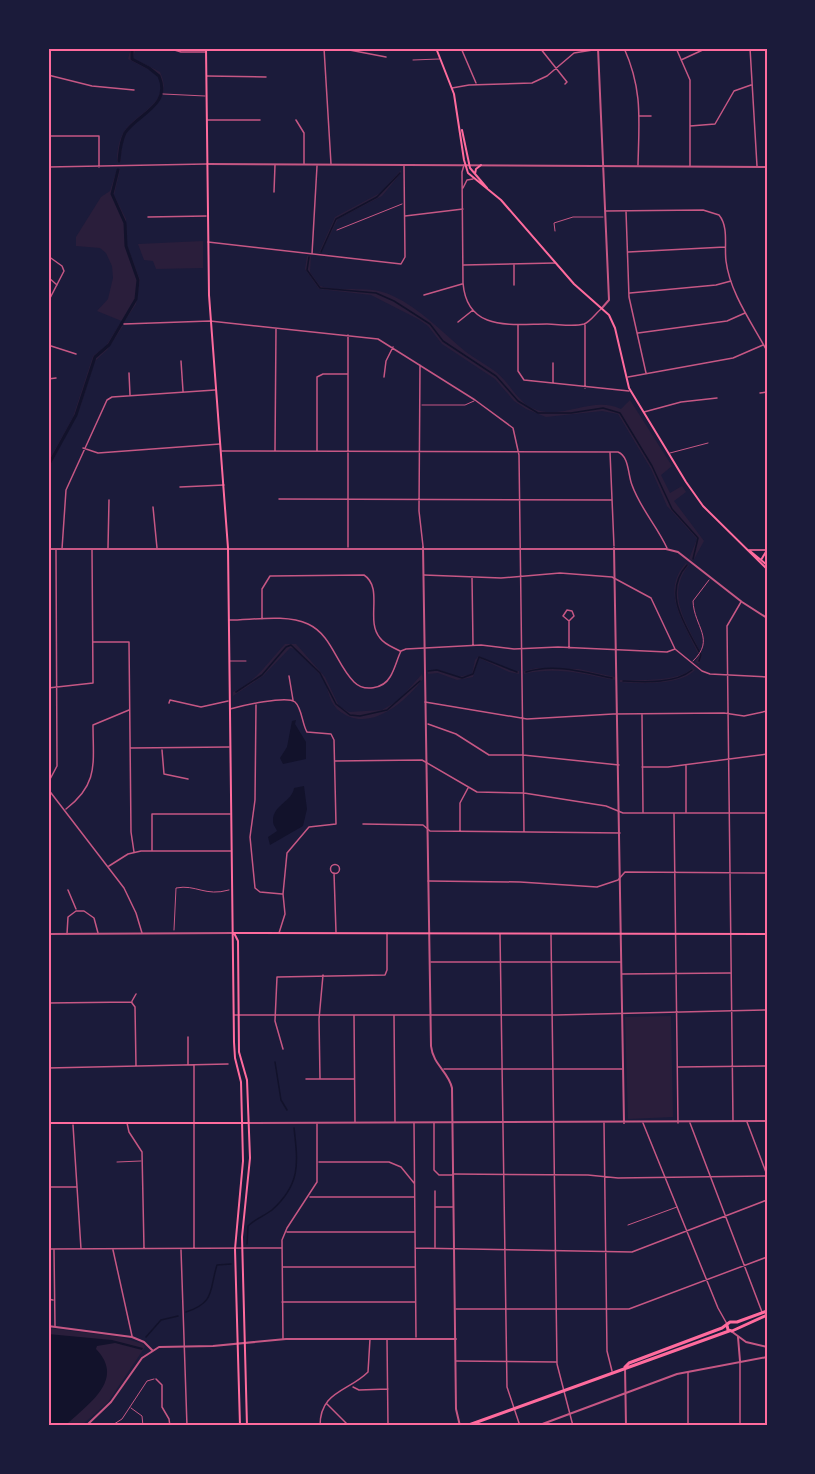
<svg xmlns="http://www.w3.org/2000/svg" width="815" height="1474" font-family="Helvetica,sans-serif">
<rect width="100%" height="100%" fill="#1b1b3a"/>
<path fill="#2a1e3b" d="M131,48H136L133,58L160,72C174,101 145,112 129,130C122,139 121,151 121,162H117C117,150 119,139 125,130C138,112 172,102 157,74L128,59Z
M117,169L120,170L114,195L126,219L127,245L140,280L136,304L124,322L97,311L108,299L113,278L112,266L106,253L100,248L76,246V237L101,197L110,191Z
M401,170V173L382,196L338,219L321,253H319L335,217L380,193Z
M203,241V268L156,269L153,261L144,260L138,244Z
M307,256H311L310,272L320,286C344,293 370,284 393,296C421,309 442,332 466,352C475,359 487,365 496,372C510,383 516,400 532,408C562,422 591,395 621,409L630,400L672,466L661,475L670,493L682,486L686,492L674,501L704,541L693,561L689,559L697,539L667,506L651,469L618,414L602,411L546,417L526,409L514,401L495,379L442,344L428,326L418,319L371,295L319,289L305,269Z
M119,325L123,326L107,350L95,361L80,408L48,470V462L73,417L93,356L106,346Z
M686,563L689,565C664,595 688,625 702,655L699,664L695,662L699,656C686,625 659,593 686,563Z
M285,644H296L325,677L339,706L349,712L382,710L399,700L422,674L423,679C404,703 367,736 337,709C327,699 329,685 321,676C313,666 303,659 295,649L290,648L263,676L233,696V692C257,681 268,662 285,644Z
M479,656L511,671H519V674L509,672L479,658L473,677L457,680L438,673L428,674L427,670H440L458,677L472,674L475,660Z
M537,668L579,669L615,677V680C583,674 556,666 524,674V671Z
M692,668L695,670C682,685 639,684 620,682V680C638,680 680,682 692,668Z
M671,1016L673,1117L628,1119L625,1017Z
M48,1328L121,1337L143,1344L145,1347L108,1402L81,1426H48Z"/>
<path fill="#12122b" d="M296,720L295,724L306,742V759L283,764L280,758L287,747L292,721Z
M304,786L307,809L303,826L270,845L268,837L277,831C276,828 273,825 273,822C272,805 292,802 294,788Z
M48,1334L112,1340L143,1348L142,1350L115,1343L97,1346L96,1349C126,1380 88,1404 65,1426H48Z"/>
<g fill="none" stroke-linecap="round" stroke-linejoin="round">
<path stroke="#12122b" stroke-width="1.5" d="M321,252L336,219L377,197L400,173
M309,257L307,270L320,288L376,293L394,301L430,324L443,341L496,376L518,401L538,413H571L603,408L620,413L652,466L672,509L698,538L693,559
M687,565C661,594 687,627 701,655L699,661
M428,671L437,670L462,678L473,674L479,657L517,672
M526,672C555,663 583,672 612,678
M623,681C644,682 675,684 692,670
M236,692L262,675L286,647L291,645L320,673L336,704L350,715L360,716L387,710L420,681
M275,1062L281,1100L287,1110
M247,1244L248,1226C255,1219 264,1216 272,1210C301,1184 298,1163 294,1128
M186,1312C216,1302 209,1290 217,1265L231,1264
M146,1337L161,1320L178,1316"/>
<path stroke="#12122b" stroke-width="3" d="M119,161C120,151 120,143 125,133C137,114 172,106 159,76L149,68L132,59V48
M48,466L76,415L95,357L109,345L136,299L138,280L126,246L125,223L112,194L118,170"/>
<path stroke="#c65784" stroke-width="1" d="M413,60L439,59
M163,94L205,96
M337,230L402,204
M555,231L554,223L573,217H603
M422,405H465L474,401
M670,453L708,443
M230,661H246
M693,661C716,639 694,627 693,601L709,580
M174,930L176,888C196,884 205,897 229,890
M117,1162L141,1161
M628,1225L677,1207
M131,1408L142,1416L143,1426
M111,1426L122,1419L147,1381L154,1379"/>
<path stroke="#c65784" stroke-width="1.5" d="M168,48L181,52H205
M324,48L331,164
M339,48L386,57
M461,48L476,83
M540,48L567,82L565,84
M624,48C643,90 639,121 638,165
M676,48L690,80V166
M750,48L757,166
M505,50V48
M681,60L707,48
M48,75L92,86L134,90
M207,76L266,77
M452,88L469,85L532,83L547,76L574,53L605,48
M639,116H651
M207,120H260
M296,120L304,133V164
M690,126L715,124L734,91L751,85
M48,136H99V167
M464,165L462,172L463,283C467,332 511,324 547,324C558,324 573,327 584,324C590,322 596,313 601,309
M48,167L206,164
M463,188L467,180L473,179
M274,192L275,165
M605,211L703,210L719,215C729,227 724,246 726,261C730,293 752,323 767,351
M626,211L629,297L646,373
M405,216L463,209
M148,217L206,216
M208,242L401,264L405,257L404,166
M628,252L725,247
M312,254L317,166
M48,256L62,266L64,271L48,302
M464,265L555,263
M48,277L57,285
M514,285V265
M630,293L716,285L731,281
M424,295L462,284
M458,322L473,310
M124,324L210,321L378,339L475,400L513,428L519,455L524,832
M518,325V371L524,380L629,391
M585,325V388
M638,333L727,321L745,313
M48,345L76,354
M181,361L183,391
M553,363V383
M420,365L419,511L423,546
M129,373L130,395
M384,377L386,361L393,347
M628,377L733,358L763,345
M48,379L56,378
M760,393L767,392
M644,412L681,402L717,398
M83,448L98,453L220,444
M275,450L276,329
M222,451L618,452C629,456 628,475 632,485C640,508 657,526 667,548
M317,451V377L323,374H347
M610,452L614,546
M180,487L224,485
M279,499L612,500
M153,507L157,548
M348,547V335
M108,548L109,500
M62,549L66,490L107,400L112,397L215,390
M424,575L501,578L560,573L612,577L651,598L675,649L702,671L710,674L767,677
M472,577L473,645
M262,619V589L270,576L364,575C384,588 365,621 380,638C385,645 393,647 400,651
M229,620C253,620 286,614 308,624C332,635 336,664 354,682C364,692 383,689 390,677C395,669 397,659 401,651L406,649L481,645L514,649L558,647L667,652L675,649
M569,621L563,616L567,610L572,611L574,616L569,621V648
M93,642H129L131,832L134,852
M289,676L293,700
M48,688L93,683L92,549
M425,702L527,719L613,714L724,713L744,716L767,711
M169,703L170,700L201,707L228,701
M256,705L255,800L250,837L255,888L260,892L282,894
M230,709C241,706 287,695 295,702C302,708 302,724 307,732L331,734L334,740L336,824L309,827L287,853L283,894L285,914L279,933
M642,715L643,812
M428,724L456,734L489,755H523L619,765
M131,748L229,747
M162,750L164,774L188,779
M767,755V799
M335,761L422,760L477,792L524,793L606,806L623,813H767
M686,765V812
M642,767H668L767,754
M48,783L57,766L56,550
M48,789L124,888L136,913L142,933
M66,809C99,784 93,763 93,725L129,710
M674,814L678,1123
M363,824L423,825L430,831L620,833
M460,831V803L468,788
M152,850V814H230
M330.5 869a4.5 4.5 0 1 1 9 0a4.5 4.5 0 1 1-9 0Z
M109,866L128,854L141,851H231
M334,873L336,932
M428,881L520,882L597,887L618,880L625,872L767,873
M68,890L76,909
M67,934L68,917L76,911H84L94,918L98,933
M500,934L507,1387L520,1426
M551,935L557,1364L573,1426
M431,962H621
M622,974L730,973
M132,1001L136,994
M48,1003L132,1002
M132,1003L135,1007L136,1066
M234,1015H556L767,1010
M354,1016L355,1122
M394,1016L395,1122
M188,1037V1065
M283,1049L275,1021L277,977L385,975L387,970V933
M194,1065V1248
M678,1067L767,1066
M48,1068L228,1064
M444,1069H622
M306,1079H354
M320,1079L319,1019L323,975
M733,1121L727,626L741,602
M747,1122L767,1175
M127,1123L129,1132L142,1152L144,1248
M414,1123L416,1337
M434,1123V1170L439,1175H452
M604,1123L607,1351L612,1371
M643,1123L718,1308L727,1324
M690,1123L762,1312
M73,1125L81,1249
M319,1162H389L401,1167L414,1183
M453,1174L588,1175L618,1178L767,1176
M48,1187H76
M435,1191V1247
M310,1197H414
M436,1207H453
M287,1232H414
M415,1248L632,1252L767,1200
M48,1249L282,1248
M54,1250L55,1326
M113,1250L132,1336
M181,1250L187,1426
M283,1267H415
M48,1299L53,1300
M282,1302H415
M456,1309H629L767,1257
M283,1339L282,1240L287,1228L317,1182V1124
M387,1339L388,1426
M456,1361L556,1362
M740,1362V1426
M688,1372V1426
M156,1379L162,1385V1407L169,1419L170,1426
M353,1387L359,1390L388,1389
M327,1404L349,1426
M320,1426C320,1391 348,1392 368,1372L370,1339"/>
<path stroke="#c65784" stroke-width="2" d="M598,48L609,300L602,308
M207,164L767,167
M423,547L431,1046C433,1065 449,1072 452,1088L456,1409L460,1426
M614,548L624,1123
M48,549H666L678,552L742,602L767,618
M749,550H767
M48,934L234,933
M249,1123L767,1121
M48,1326L132,1337L144,1342L152,1350
M731,1331L746,1342L767,1347
M738,1337L740,1361
M625,1367L626,1426
M86,1426L111,1402L142,1358L159,1347L213,1346L286,1339H456
M537,1426L677,1374L767,1357"/>
<path stroke="#ff6b9d" stroke-width="2" d="M206,48L209,295L228,548L234,1042L235,1058L241,1082L243,1161L235,1249L240,1426
M436,48L454,94L464,160L468,173L501,200L574,284L609,315L615,328L629,388L686,482L703,506L767,569
M462,130L470,168L487,188
M475,174L476,169L481,165
M750,551L767,565
M761,560L767,550
M234,933L767,934
M234,933L238,941L239,1052L247,1080L250,1158L242,1237L247,1426
M48,1123H249"/>
<path stroke="#ff6b9d" stroke-width="3" d="M727,1325L728,1330L732,1331L767,1315
M625,1367L629,1363L722,1328L730,1322H737L767,1311
M466,1426L729,1331"/>
</g>
<rect width="815" height="1474" fill="none" stroke="#1b1b3a" stroke-width="99"/>
<rect x="50" y="50" width="716" height="1374" fill="none" stroke="#ff6b9d" stroke-width="2"/>
</svg>
